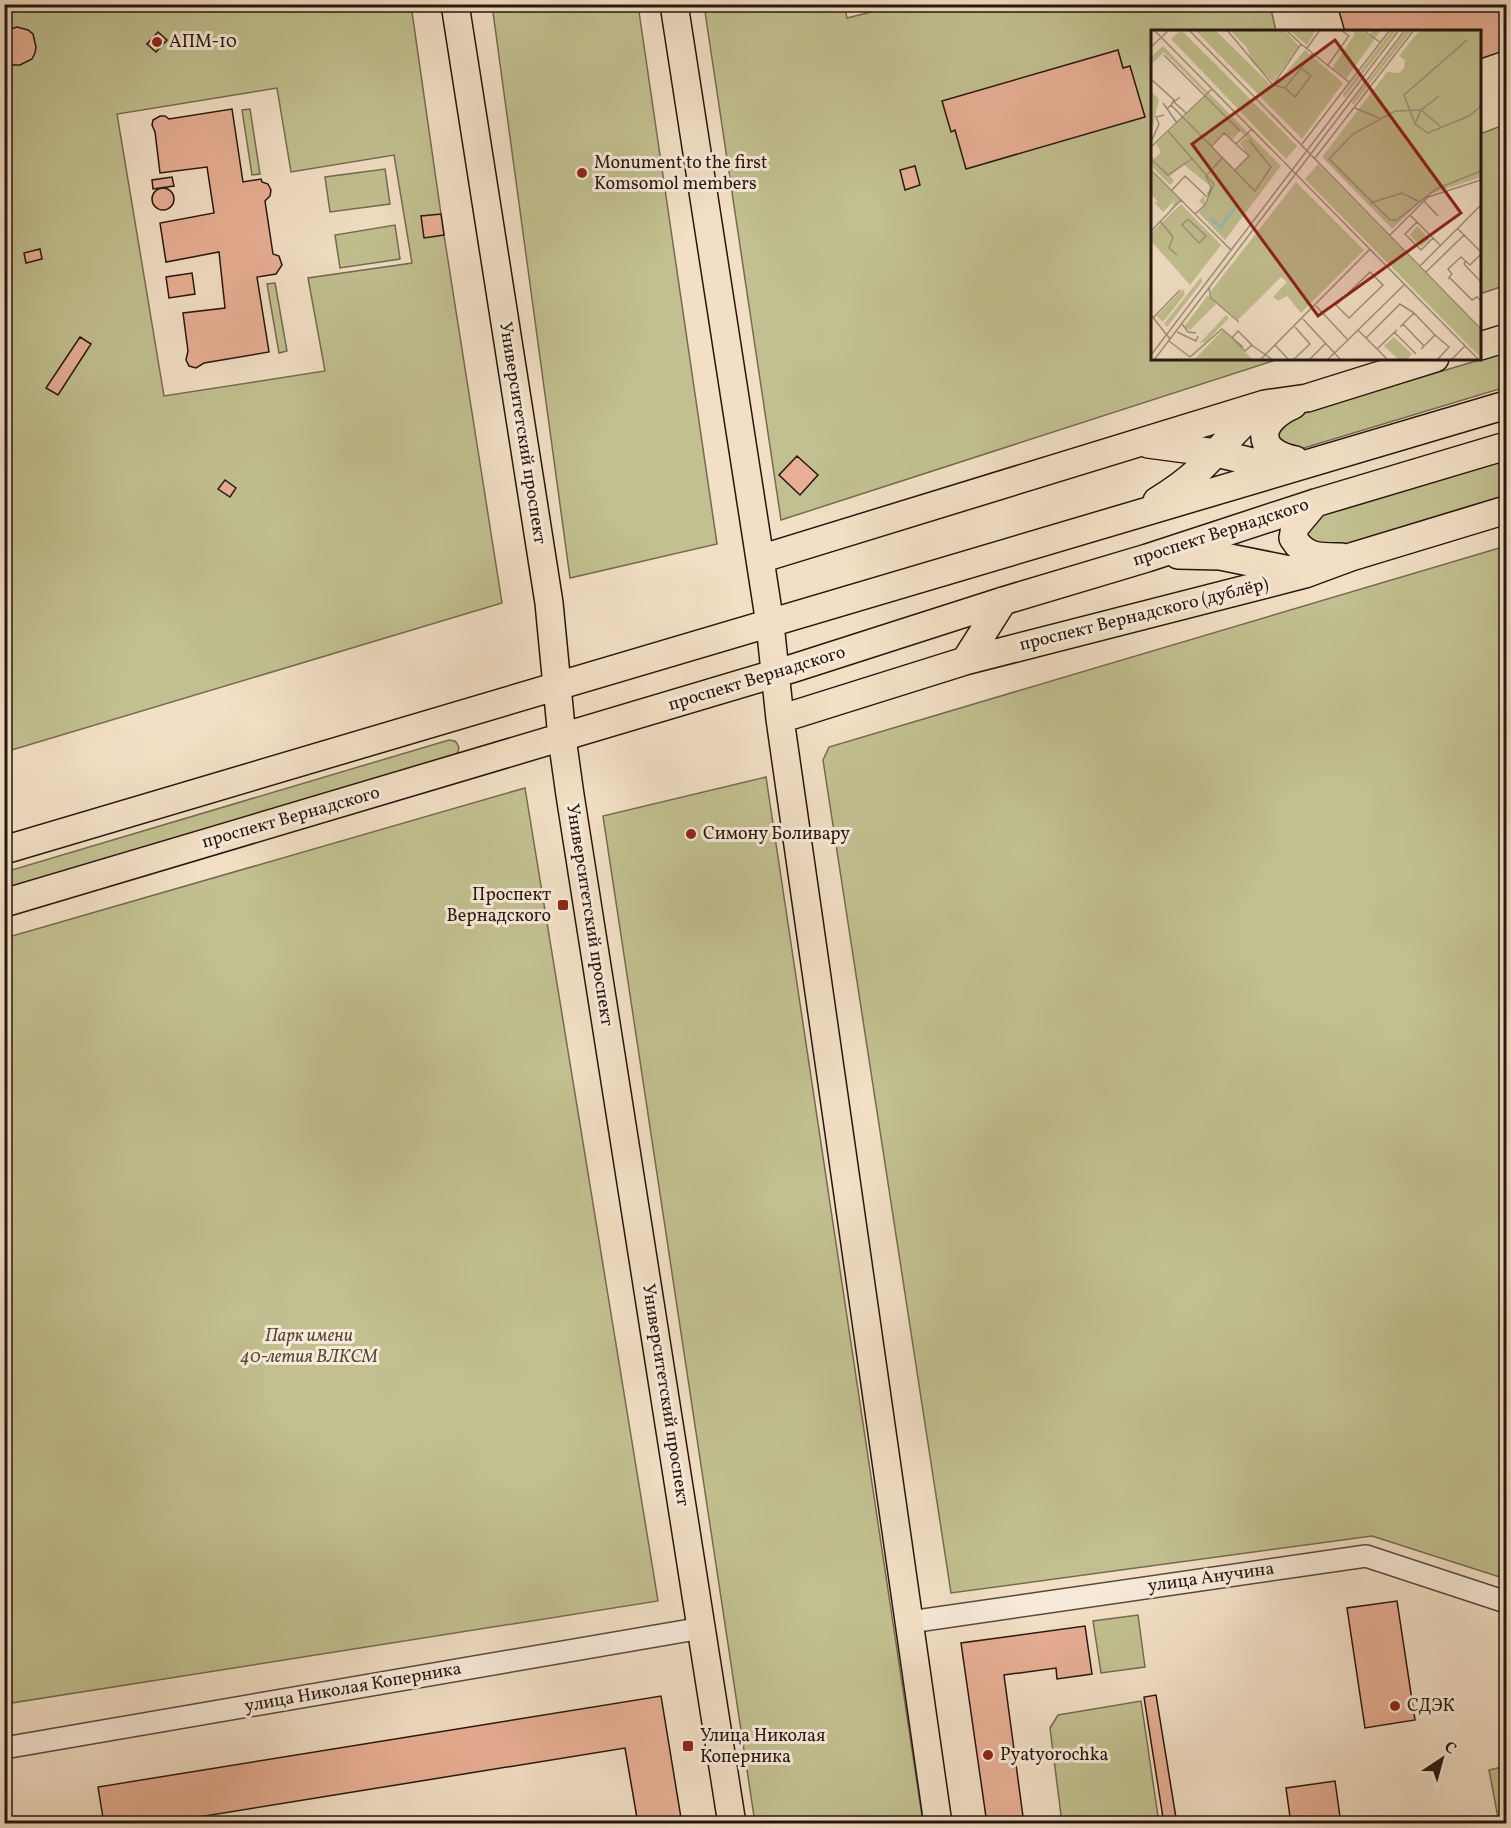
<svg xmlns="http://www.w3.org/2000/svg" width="1511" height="1828" font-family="Vollkorn,serif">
<rect width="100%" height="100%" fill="#f2dfc5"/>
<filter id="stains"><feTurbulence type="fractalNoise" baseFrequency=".00333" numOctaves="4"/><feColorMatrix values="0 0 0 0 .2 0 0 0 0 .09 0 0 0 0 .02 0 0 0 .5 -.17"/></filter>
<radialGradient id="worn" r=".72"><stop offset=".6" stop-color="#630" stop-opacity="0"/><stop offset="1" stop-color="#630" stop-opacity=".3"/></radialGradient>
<path fill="#c2c090" stroke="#746b50" stroke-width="1.5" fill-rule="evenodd" d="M903,4L1270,5L1276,31L1152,32V358L1279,359L781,520L704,5H844L847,18Z
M5,5H411L444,235L502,603L5,752ZM277,88L291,172L394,155L412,263L308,278L325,371L164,396L117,114Z
M492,5H638L717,544L570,578Z
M250,109L260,174L252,175L242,110Z
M1506,124V285L1480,294V134Z
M385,169L390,204L330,212L325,177Z
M395,225L400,259L340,268L335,235Z
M275,283L287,351L279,353L267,284Z
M1506,352V387L1294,451L1276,440L1279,425L1295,415Z
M1506,457V495L1325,550L1303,536L1308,519Z
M1506,546V1579L1372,1536L951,1593L823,760L829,747Z
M449,740L455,741C460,746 460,751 455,755L5,889V872Z
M766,777L923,1823H755L603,816Z
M525,788L658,1601L5,1704V938Z
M1138,1615L1145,1667L1101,1673L1093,1621Z
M1141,1701L1159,1823H1062L1050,1728L1058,1715Z
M1506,1766V1823H1499L1489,1770Z"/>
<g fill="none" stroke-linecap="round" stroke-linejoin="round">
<path stroke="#6d7a74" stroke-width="6" d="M4,638L5,637"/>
</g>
<path fill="#e8af95" stroke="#27160f" stroke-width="1.5" d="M1337,4H1506V50L1480,59V32H1345Z
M17,27L28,30L33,34L36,47L35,53L32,59L20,65H13L4,60V31Z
M158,32L167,40L156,52L147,44Z
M1118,50L1123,68L1130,66L1145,117L966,169L955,130L951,132L942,101Z
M232,109L243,182L261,179L262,182L268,184L271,190L270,196L265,201L273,254L279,256L282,265L276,274L257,277L269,352L204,363L196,368L189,366L186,360L188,351L183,313L225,308L219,252L166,262L160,223L214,213L207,167L160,173L155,132L152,125L153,120L160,116H165L169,119Z
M915,166L920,185L905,190L900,170Z
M172,177L174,186L153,189L152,180Z
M152 199a11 11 0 1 1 22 0a11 11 0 1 1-22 0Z
M441,214L444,235L424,238L421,216Z
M40,249L42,259L26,263L24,253Z
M192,273L195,294L169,298L166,277Z
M80,337L91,344L58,395L46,388Z
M797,456L818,475L800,495L779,475Z
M225,480L236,488L230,497L218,489Z
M1397,1601L1415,1720L1365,1728L1347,1608Z
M1085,1626L1092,1674L1057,1679L1056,1668L1004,1675L1024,1824H987L961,1643Z
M1156,1695L1177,1824H1164L1144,1697Z
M661,1696L682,1824H638L625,1748L155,1824H104L98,1787Z
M1335,1781L1341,1824H1291L1286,1788Z"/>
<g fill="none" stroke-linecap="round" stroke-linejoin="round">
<g stroke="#5a483c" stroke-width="24">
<path id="minor" d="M910,1622L1366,1556L1506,1602
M4,1748L702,1628"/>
</g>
<g stroke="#27160f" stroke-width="30">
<path id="major" d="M455,4L549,603L562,738L570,795L732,1824
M674,4L770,624L780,719L938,1824
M1480,346L1506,338
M1293,405C1258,420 1252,451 1295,460
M1148,444L1216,453L1253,462L1288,463
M1157,501C1172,492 1186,482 1199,470C1220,450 1237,427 1259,409
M1315,503L1295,527L1293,538C1305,558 1319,557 1341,557
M1178,555L1220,556L1300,572
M760,559L1265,404L1307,398L1435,358
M965,661L1003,601
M780,719L965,661L1305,574L1351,557L1506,510
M4,850L1506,405
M4,903L794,668L1003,601L1147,558L1315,503L1506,446"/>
</g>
<use href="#minor" stroke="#f7ead9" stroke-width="21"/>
<use href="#major" stroke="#f2dfc5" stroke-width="27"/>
</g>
<g fill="#8f2418" stroke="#f7ead9" stroke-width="2">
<circle cx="157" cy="42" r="6"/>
<circle cx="582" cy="173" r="6"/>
<circle cx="691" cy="834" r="6"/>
<rect x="557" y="899" width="12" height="12" rx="3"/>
<circle cx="1395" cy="1706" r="6"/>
<rect x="682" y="1740" width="12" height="12" rx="3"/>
<circle cx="988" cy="1755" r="6"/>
</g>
<g text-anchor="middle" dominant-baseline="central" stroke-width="6" stroke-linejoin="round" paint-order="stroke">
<g font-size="18" fill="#27160f" stroke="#f7ead9" text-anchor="start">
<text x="169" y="42">АПМ-10</text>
<text x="594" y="163">Monument to the first<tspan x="594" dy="21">Komsomol members</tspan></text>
<text x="703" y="834">Симону Боливару</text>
<text x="551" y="895" text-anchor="end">Проспект<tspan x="551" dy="21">Вернадского</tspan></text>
<text x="1407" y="1706">СДЭК</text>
<text x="700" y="1736">Улица Николая<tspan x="700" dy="21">Коперника</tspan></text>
<text x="1000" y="1755">Pyatyorochka</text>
</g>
<g font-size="18" fill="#27160f" stroke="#f7ead9">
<text transform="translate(522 433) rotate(81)">Университетский проспект</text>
<text transform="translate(1221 533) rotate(-18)">проспект Вернадского</text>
<text transform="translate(1144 615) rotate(-14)">проспект Вернадского (дублёр)</text>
<text transform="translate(757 679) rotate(-17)">проспект Вернадского</text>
<text transform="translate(291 818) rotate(-16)">проспект Вернадского</text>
<text transform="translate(589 915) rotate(81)">Университетский проспект</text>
<text transform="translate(665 1395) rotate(81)">Университетский проспект</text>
<text transform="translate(1211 1578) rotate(-8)">улица Анучина</text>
<text transform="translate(353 1688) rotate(-10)">улица Николая Коперника</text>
</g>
<g font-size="18" font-style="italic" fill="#564936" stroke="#f7ead9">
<text x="309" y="1336">Парк имени<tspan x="309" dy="21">40-летия ВЛКСМ</tspan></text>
</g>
</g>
<g transform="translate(1151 30)">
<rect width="330" height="330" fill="#f2dfc5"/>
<path d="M30,0L146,116L135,129L20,9ZM44,0H64L122,57L154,20L192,53L151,109ZM79,0H133L148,16L122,52L102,33L96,18ZM138,0H165L156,15ZM200,0H210L218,6L222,0H230L195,49L181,38L204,4ZM241,0H246L193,68L192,64ZM256,0H261L202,75L201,72ZM269,0H330V147L277,165L241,199L171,127L236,42L248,43L253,38L254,30L248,26ZM12,16L57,62L55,64L13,22L0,35V27ZM0,61L8,69L0,105ZM58,63L130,136L74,210L48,183L53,176L48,171L53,166L54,174L59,167L55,163L62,158L33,135L19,146L23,151L19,155L0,136V126L3,129L10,122L5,114ZM89,101L98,110L94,108L89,113L97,126L84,140L60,116L73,103L81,110ZM167,134L330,300V328L154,149ZM0,141L29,170L19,181L24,170L12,182L3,172H7L0,164ZM145,152L213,220L150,283L136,266L127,271L122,267L136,252L130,247L87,290L61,268L60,261ZM30,174L70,215L39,255L0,211V203ZM266,196L279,209L270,217L259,205ZM50,247L51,252L16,297L13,294ZM32,259L34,264L12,292L6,286ZM57,265L65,274L39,300L33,297ZM75,285L78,288L55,312L49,313ZM72,300L102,330H43ZM243,307L261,324L256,330H248L233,316Z" fill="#c2c090" fill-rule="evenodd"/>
<path fill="none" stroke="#9cbcb8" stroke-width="3" d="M59,188L70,197L86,174"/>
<path fill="none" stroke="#a18f7c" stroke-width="1.5" d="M3,0L328,330M38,0L330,299M76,0L122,55L150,14L199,53M135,0L150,14M212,0L230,13M316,10L253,65L264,94L277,103L318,86L330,76M0,17L18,0M156,18L169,0M13,25L89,101M177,35L198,6L190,0M0,49L23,70L20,75M122,55L134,58L162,23M134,58L144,67L160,46L150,38M29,67L23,72L35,83M12,73L26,93M204,78L228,88M16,79L20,75L104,161L120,137L98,110M264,94L270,80L288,66M289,96L270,80L244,81L202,104L178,129L239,190H246L285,159L330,141M17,101L63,154L54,175L44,184M0,112L8,94L5,87L13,85M85,114L101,99M151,114L239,0M61,116L73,103L98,126L84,140M0,117L61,59M164,128L263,0M2,131L17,145L42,128M0,140L80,220M21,160L34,146L56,167M57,166L60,157L55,146L72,127M273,171L287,186M219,173L251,163L267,171M259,185L289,215M37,189L55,206L48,213L31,195ZM9,191L22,207L18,218L26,225M266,192L254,204L270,220L282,208M306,198L330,222M0,201L30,170M239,205L277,167L330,150M315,231L313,234L330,252M269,236L330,175M219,242L232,255L198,288L185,275ZM275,242L313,205M298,247L321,270L326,267L330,271M297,249L301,244L297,239L310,227L319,235L330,224M58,258L60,268L88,292M165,276L197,310L207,300L237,330M0,285L19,309M2,288L29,260M152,289L190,330M31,294L37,302L45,303M252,294L273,316M249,297L263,283L284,305L270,319M207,300L253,255M87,301L101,315L94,321L81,308ZM26,302L45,311L47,306M243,302L265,324M284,305L298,317L286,330M215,308L249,274L263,283M18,311L39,327M99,314L122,330M124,315L138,330M226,319L246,300M0,325L248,0M39,327L71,299L92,317M3,330L254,0M109,330L219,219M142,330L159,314L144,297M158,330L175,313M176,330L197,310M300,330L314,316"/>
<path fill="#8f2418" fill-opacity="0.15" stroke="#8f2418" stroke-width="3" d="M184,10L310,183L167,286L41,114Z"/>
<rect width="330" height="330" fill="none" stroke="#27160f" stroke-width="3"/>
</g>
<rect width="1511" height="1828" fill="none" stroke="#f2dfc5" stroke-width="24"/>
<rect x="6" y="6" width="1499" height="1816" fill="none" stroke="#27160f" stroke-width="3"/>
<rect x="12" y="12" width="1487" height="1804" fill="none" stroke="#27160f" stroke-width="1.5"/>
<g transform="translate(1442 1759) rotate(36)" stroke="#f7ead9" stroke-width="4.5" paint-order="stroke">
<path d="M0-4.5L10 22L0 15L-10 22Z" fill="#27160f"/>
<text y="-9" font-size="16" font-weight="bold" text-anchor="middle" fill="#27160f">С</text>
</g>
<rect width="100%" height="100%" filter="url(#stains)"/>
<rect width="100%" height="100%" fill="url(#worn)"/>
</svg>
